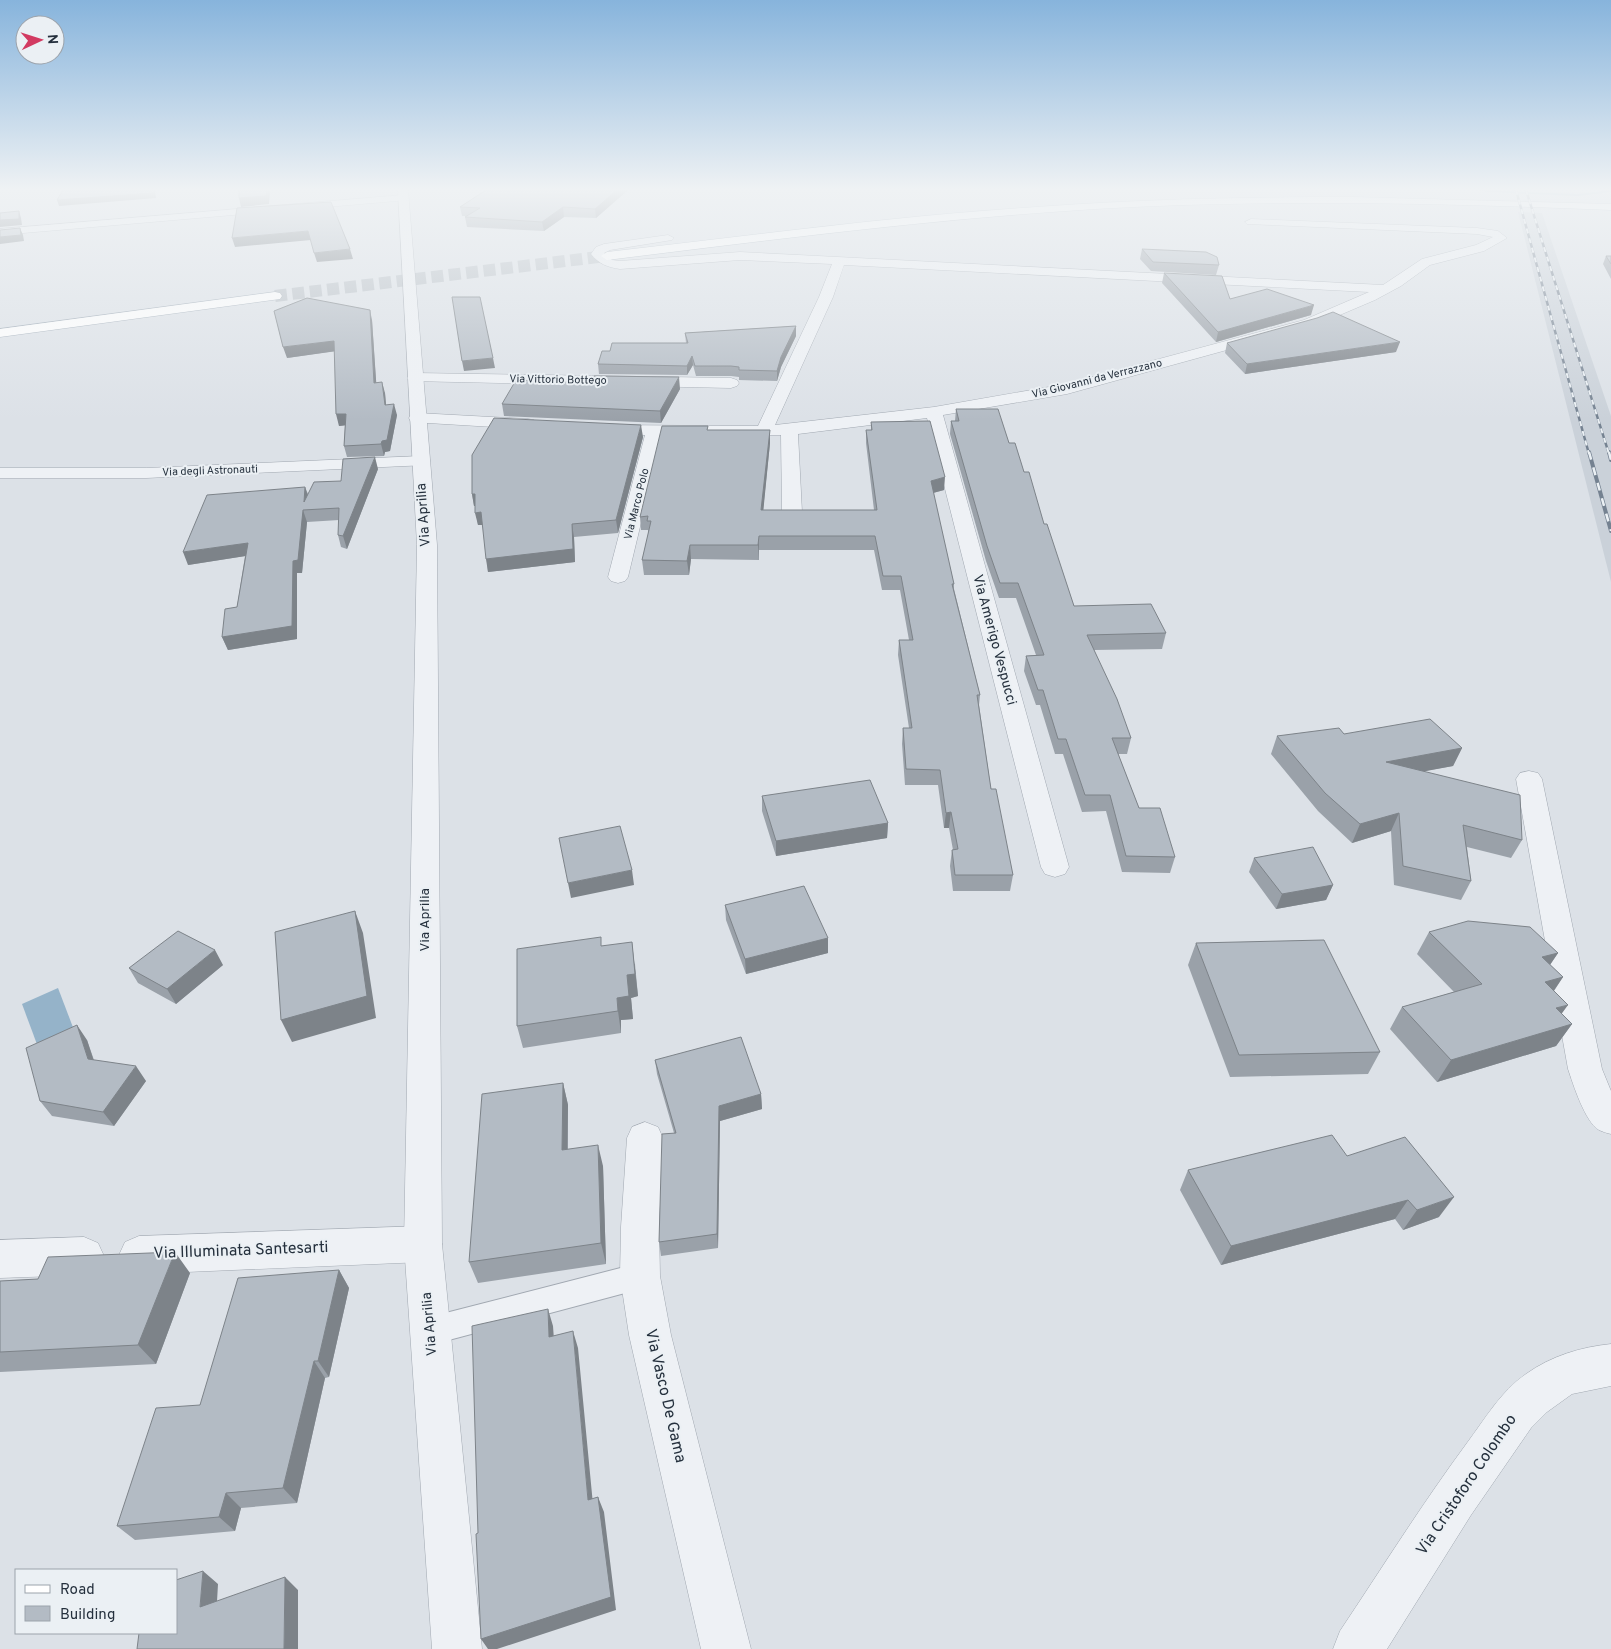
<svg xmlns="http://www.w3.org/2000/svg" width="1611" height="1649" font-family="Overpass,sans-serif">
<rect width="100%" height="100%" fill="#dce1e7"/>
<path fill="#cad1d9" d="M1518,212L1542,213L1611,416V582Z"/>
<path fill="#95b3c9" d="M58,988L74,1030L38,1047L22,1004Z"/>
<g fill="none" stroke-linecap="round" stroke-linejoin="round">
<path fill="#95b3c9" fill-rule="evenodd" d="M1479,190L1578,194L1611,190V192L1578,196L1487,192Z"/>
<path stroke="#b7bec5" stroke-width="12" stroke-dasharray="12 5.5" stroke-linecap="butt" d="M275,296L607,256"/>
<g stroke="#a1a8b1" stroke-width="2">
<path id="service" d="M640,1263L650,1267L654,1276L650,1285L640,1289L430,1345L420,1341L416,1331L420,1321L430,1317Z"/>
</g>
<g stroke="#a1a8b1" stroke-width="1">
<path id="minor" d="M404,195L409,198L408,200L0,235V229Z
M1251,219L1477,228L1498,231L1507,238L1484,251L1430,265L1401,286L1375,300L1314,326L1067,394L943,415L1069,867L1065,874L1055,877L1045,874L1041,867L927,418L798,434L802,512L799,516L792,518L785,516L782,512L781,435H662L628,577L625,581L618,583L611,581L608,577L645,435L606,434L600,433L598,429L600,425L758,426L819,297L832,264L740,260L620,269C607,267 599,264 591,254L596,247L604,244L668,235L674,238L672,240L610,250L604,253L612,260L620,261L740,252L1383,285L1422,259L1476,245L1493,237L1477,234L1247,224L1245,222ZM844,265L1369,292L1304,320L1066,384L934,407L775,425L833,297Z
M415,373L731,378L737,380L739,383L737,386L731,388L410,381L407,378L410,375Z
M417,413L528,419L534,420L536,424L534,428L528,429L411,422L409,418L411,414Z
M421,456L427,457L430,461L427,465L146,478H0V468H146Z
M1529,771L1538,773L1542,779L1602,1069L1611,1091V1134C1607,1133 1603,1132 1599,1130C1585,1122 1573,1084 1568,1069L1516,779L1520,773Z
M645,1122L658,1127L663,1138L659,1227L660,1276L671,1335L751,1649H701L629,1335L620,1276L621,1227L627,1138L632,1127Z
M423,1226L437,1231L442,1244L437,1257L423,1262L139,1274L125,1268L119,1255L125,1242L139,1236Z
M84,1237L98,1243L104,1256L98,1269L84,1275L0,1278V1240Z
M1611,1344V1386L1572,1394L1547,1412L1531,1428L1471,1515L1387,1649H1333L1340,1631C1382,1568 1422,1504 1467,1443C1485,1419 1501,1391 1526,1374C1551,1356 1581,1347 1611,1344Z"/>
</g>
<g stroke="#a1a8b1" stroke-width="1">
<path id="tertiary" d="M398,190H408L437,545L442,1244L482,1649H432L404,1244L417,545Z"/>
</g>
<g stroke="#9ba7b3" stroke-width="1">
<path id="primary" d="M1353,197L1611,204V210C1439,203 1267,199 1095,209C932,219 769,240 607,260L601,256L607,252C750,236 892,216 1036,207C1141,199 1247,197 1353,197Z
M275,292L280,293L282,296L280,299L0,337V329Z"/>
</g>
<use href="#service" fill="#eef1f5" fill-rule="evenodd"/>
<use href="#minor" fill="#eef1f5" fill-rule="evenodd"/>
<use href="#tertiary" fill="#eef1f5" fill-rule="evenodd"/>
<use href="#primary" fill="#fff" fill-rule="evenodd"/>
<g stroke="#758291" stroke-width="2.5">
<path id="rail-far1" d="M1516,190L1589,454
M1526,190L1609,454"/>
</g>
<g stroke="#758291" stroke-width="4">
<path id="rail" d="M1589,452L1611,531
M1609,452L1611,460"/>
</g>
<use href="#rail-far1" stroke="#ebf0f4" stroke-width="2" stroke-dasharray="5" stroke-linecap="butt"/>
<use href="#rail" stroke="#ebf0f4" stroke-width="2.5" stroke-dasharray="8" stroke-linecap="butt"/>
</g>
<path fill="#9aa1a9" d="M486,190H628L596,218L564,217L544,231L467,227L465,217L466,216H462L460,207Z
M1142,249L1219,265L1216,275L1151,271L1140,259Z
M1606,256H1611V279L1603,264Z
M1164,273L1230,299L1311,315L1216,342L1162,283Z
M372,320L376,382L385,393L386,405L397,415L390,451L385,452L384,456L347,457L344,446L345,425L339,426L335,351L287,358Z
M796,326V336L781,367L777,381L739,380V377L731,376H696L693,365L687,375L599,374L598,364L610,351L686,343L685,333Z
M1227,343L1396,352L1245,374L1225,353Z
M592,383L680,389L661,423L504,416L502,404Z
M956,409L1009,443L1024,472L1044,524L1074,606L1166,633L1162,649L1094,650L1131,738L1127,754H1118L1139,808L1175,857L1170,873L1122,872L1106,811L1082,812L1063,754H1055L1040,705H1036L1024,671L1026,656L1036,655L1016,598H999L986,561L950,434L951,421H955Z
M871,422L944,490L933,493L954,584V589L980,695L979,705L991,789L1013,875L1010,891H953L950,866L952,850H953L949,828H944L938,785H905L902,744L903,728H909L898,655L899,640H909L900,590H882L874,550H759V560L691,559L689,575H644L642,560L648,535V530H641L640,517L708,430H770V443L763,510H874L866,443V430H871Z
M643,437L618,533L574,537L575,562L488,572L483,525H478L475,506H474L472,494Z
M378,469L347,549L341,547L338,535L339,520L307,522L302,573H297V639L228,650L222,637L237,607L245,556L188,565L305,487L308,494L341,481Z
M1344,734L1462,748L1453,766L1424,771L1522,840L1511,858L1467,847L1471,881L1461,900L1394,885L1391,831L1352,843L1318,811L1271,754L1277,736Z
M762,796L888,823L887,838L776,856L762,811Z
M1254,858L1333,885L1326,900L1276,909L1249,872Z
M725,905L828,938V953L746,974L726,920Z
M1429,932L1558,953L1550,965L1563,977L1554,991L1562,1014L1572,1024L1556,1046L1437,1082L1390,1029L1402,1007L1454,992L1417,954Z
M1196,943L1380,1052L1368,1074L1230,1077L1188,965Z
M602,946L635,964L638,996L631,998L633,1019L621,1020V1033L523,1048L517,1026Z
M223,965L176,1004L138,983L129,968Z
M87,1040L94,1060L146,1081L114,1126L52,1116L40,1101Z
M655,1060L761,1094L762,1109L720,1121L718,1248L661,1256L659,1242L674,1133L657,1074Z
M563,1083L568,1105V1149L603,1166L606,1264L478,1283L469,1262Z
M1347,1156L1439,1217L1403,1230L1395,1219L1221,1265L1180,1190L1188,1170Z
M339,1270L349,1288L329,1377L325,1378L297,1503L241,1508L235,1531L135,1540L117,1526L200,1405Z
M190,1273L156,1364L0,1372V1281Z"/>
<path fill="#7d8389" d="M154,190H155L156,198L59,206L57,200Z
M267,190H269L270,192L269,204L241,207L239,198Z
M617,190H628L596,218L595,209Z
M563,207L564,217L544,231L542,222Z
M19,211L21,218L22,225L0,227V220Z
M20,228L23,235L24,241L0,244V237Z
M308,231L311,240L235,247L232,238Z
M350,249L353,259L317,262L314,253Z
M1314,305L1311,315L1216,342L1218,332Z
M370,310L372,320L377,394L374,383Z
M796,326V336L781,367L777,381V371L781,357Z
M334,341L337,351L287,358L283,347Z
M1400,342L1396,352L1245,374L1247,364Z
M692,356L693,365L687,375V366Z
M493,358L495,368L464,371L462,361Z
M679,377L680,389L661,423L660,411Z
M382,382L385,393L387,416L385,405Z
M394,404L397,415L390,451L385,452L384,456L381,444Z
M336,414H346L349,425L339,426Z
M641,425L643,437L618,533L616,520Z
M770,430V443L762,524L761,510Z
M375,457L378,469L347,549L343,536Z
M945,477L944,490L929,494L931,481Z
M305,487L309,499L304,502Z
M472,494H475L477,506H474Z
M303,510L307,522L302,573H297V639L228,650L222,637L293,561Z
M481,512L484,525H478L475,513Z
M572,524L574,537L575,562L488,572L486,559Z
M759,536V560L758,545Z
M248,543L252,555L188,565L183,552Z
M690,545L691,559L689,575L687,561Z
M1462,748L1453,766L1378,780L1386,762Z
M951,812L949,828H944L946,813Z
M1399,813L1391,831L1352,843L1360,824Z
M888,823L887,838L776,856V841Z
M632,870L634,885L571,898L568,883Z
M1333,885L1326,900L1276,909L1282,894Z
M355,911L363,933L376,1018L292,1042L281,1020Z
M828,938V953L746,974L745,959Z
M632,942L638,996L631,998L633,1019L621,1020V1033L618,1011L617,998Z
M215,950L223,965L176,1004L167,989Z
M1558,953L1543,975L1542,957Z
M1563,977L1548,999L1545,982Z
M1568,1005L1552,1027L1556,1008Z
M1572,1024L1556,1046L1437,1082L1451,1060Z
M77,1025L87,1040L98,1074L88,1059Z
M136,1066L146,1081L114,1126L103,1112Z
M563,1083L568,1105L567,1171L562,1150Z
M761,1094L762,1109L720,1121L718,1248L717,1234L719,1106Z
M598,1145L603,1166L606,1264L601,1243Z
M1454,1197L1439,1217L1403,1230L1417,1210Z
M1408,1200L1395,1219L1221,1265L1231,1246Z
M175,1252L190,1273L156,1364L138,1345Z
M339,1270L349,1288L329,1377L318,1361Z
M548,1309L553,1326L555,1354L549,1337Z
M573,1331L578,1348L594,1515L588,1500Z
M314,1361L325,1378L297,1503L283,1488Z
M226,1493L241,1508L235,1531L219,1517Z
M598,1497L604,1512L616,1610L497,1649H488L481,1639Z
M203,1571L218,1584L216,1619L200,1607Z
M285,1577L298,1590V1649H284Z"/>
<path fill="#b3bbc4" stroke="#7d8389" d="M63,190H154V193L57,200Z
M239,190H267L266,196L239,198Z
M486,190H617L595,209L563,207L542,222L465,217L480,208L460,207Z
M331,202L350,249L314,253L308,231L232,238L237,208Z
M19,211V219L0,220V213Z
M20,228L21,235L0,237V230Z
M1142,249L1206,252L1217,257L1219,265L1153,262Z
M1606,256H1611V264Z
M1164,273L1222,276L1230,299L1267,289L1314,305L1218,332Z
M452,297H480L493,358L462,361Z
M307,298L370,310L374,383L382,382L385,405L394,404L387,440L382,441L381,444L344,446L346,414H336L334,341L283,347L274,311Z
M1333,312L1400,342L1247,364L1227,343L1317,318Z
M796,326L781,357L777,371L739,370V367L731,366H695L692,356L687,366L598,364L602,351H610L612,343H688L685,333Z
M594,376L679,377L660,411L502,404L516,380L592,383Z
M956,409H998L1009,443H1015L1024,472H1029L1044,524H1047L1074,606L1151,604L1166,633L1087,635L1117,699L1131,738H1112L1139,808H1160L1175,857L1126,856L1110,795H1085L1066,739H1058L1043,690H1038L1026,656L1044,655L1018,583H1000L987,546L951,421H959Z
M494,418L641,425L616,520L572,524L573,549L486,559L481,512L475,513V494H472V455Z
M930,421L945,477L931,481L954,584H952L980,695H977L991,789H996L1013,875H955L952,850L958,849L951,812L946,813L940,770L906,769L903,728H912L899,640H913L901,576H883L875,536H759L758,545H690L687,561L642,560L651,521H647L648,516L640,517L662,426H708L707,430H770L761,510H877L866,430H872L871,422Z
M375,457L343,536L338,535L339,508L303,510L298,560L293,561L292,626L222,637L225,609L237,607L248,543L183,552L207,495L305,487L304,502L314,482L341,481L343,459Z
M1430,719L1462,748L1386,762L1520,795L1522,840L1463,825L1471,881L1403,866L1399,813L1360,824L1325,793L1277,736L1339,728L1344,734Z
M870,780L888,823L776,841L762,796Z
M620,826L632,870L568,883L559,838Z
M1313,847L1333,885L1282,894L1254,858Z
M804,886L828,938L745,959L725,905Z
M355,911L367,996L281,1020L275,932Z
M1468,921L1530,927L1558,953L1542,957L1563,977L1545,982L1568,1005L1556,1008L1572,1024L1451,1060L1402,1007L1482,984L1429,932Z
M178,931L215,950L167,989L129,968Z
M601,937V946L632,942L635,974L627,975L629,996L617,998L618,1011L517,1026V949Z
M1324,940L1380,1052L1239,1055L1196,943Z
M77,1025L88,1059L136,1066L103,1112L40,1101L26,1048Z
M741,1037L761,1094L719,1106L717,1234L659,1242L662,1134L676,1133L655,1060Z
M563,1083L562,1150L598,1145L601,1243L469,1262L482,1094Z
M1332,1135L1347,1156L1405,1137L1454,1197L1417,1210L1408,1200L1231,1246L1188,1170Z
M175,1252L138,1345L0,1352V1281L38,1279L48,1257Z
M339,1270L318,1361H314L283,1488L226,1493L219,1517L117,1526L156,1408L200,1405L238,1278Z
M548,1309L549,1337L573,1331L588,1500L598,1497L611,1597L481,1639L476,1534L478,1533L472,1326Z
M203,1571L200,1607L285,1577L284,1649H137L139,1633H176V1580Z"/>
<linearGradient id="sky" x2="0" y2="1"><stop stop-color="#87b4dc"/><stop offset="0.45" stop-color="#eff2f4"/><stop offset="1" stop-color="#eff2f4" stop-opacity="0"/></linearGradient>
<rect width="1611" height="420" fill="url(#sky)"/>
<g text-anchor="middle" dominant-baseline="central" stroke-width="4" stroke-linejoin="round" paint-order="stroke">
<g font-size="11" fill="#25303d" stroke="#ebf0f4">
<text transform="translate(1097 379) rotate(-14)">Via Giovanni da Verrazzano</text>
<text transform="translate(558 380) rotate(1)">Via Vittorio Bottego</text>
<text transform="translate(210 471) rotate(-2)">Via degli Astronauti</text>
<text transform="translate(637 504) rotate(-76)">Via Marco Polo</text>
</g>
<g font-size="14" fill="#25303d" stroke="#ebf0f4">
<text transform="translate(424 515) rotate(-94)">Via Aprilia</text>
<text transform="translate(994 640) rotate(75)">Via Amerigo Vespucci</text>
<text transform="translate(425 920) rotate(-90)">Via Aprilia</text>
<text transform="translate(430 1324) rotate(-95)">Via Aprilia</text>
</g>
<g font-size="16" fill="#25303d" stroke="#ebf0f4">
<text transform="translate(241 1251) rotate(-2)">Via Illuminata Santesarti</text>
<text transform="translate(665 1396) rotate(77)">Via Vasco De Gama</text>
<text transform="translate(1467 1485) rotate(-56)">Via Cristoforo Colombo</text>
</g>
</g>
<rect x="15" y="1569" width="162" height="65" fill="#ebf0f4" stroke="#9ca3ab"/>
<rect x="25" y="1585" width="25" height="8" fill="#ffffff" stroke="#9ca3ab"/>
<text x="60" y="1594" font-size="15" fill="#25303d">Road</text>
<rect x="25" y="1606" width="25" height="15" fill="#b3bbc4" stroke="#9ca3ab"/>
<text x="60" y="1619" font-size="15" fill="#25303d">Building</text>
<g transform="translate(40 40) rotate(86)"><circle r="24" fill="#ebf0f4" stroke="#9ca3ab"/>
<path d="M0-4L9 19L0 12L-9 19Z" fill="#d23a61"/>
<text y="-8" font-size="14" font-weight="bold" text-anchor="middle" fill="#25303d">N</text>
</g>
</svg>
